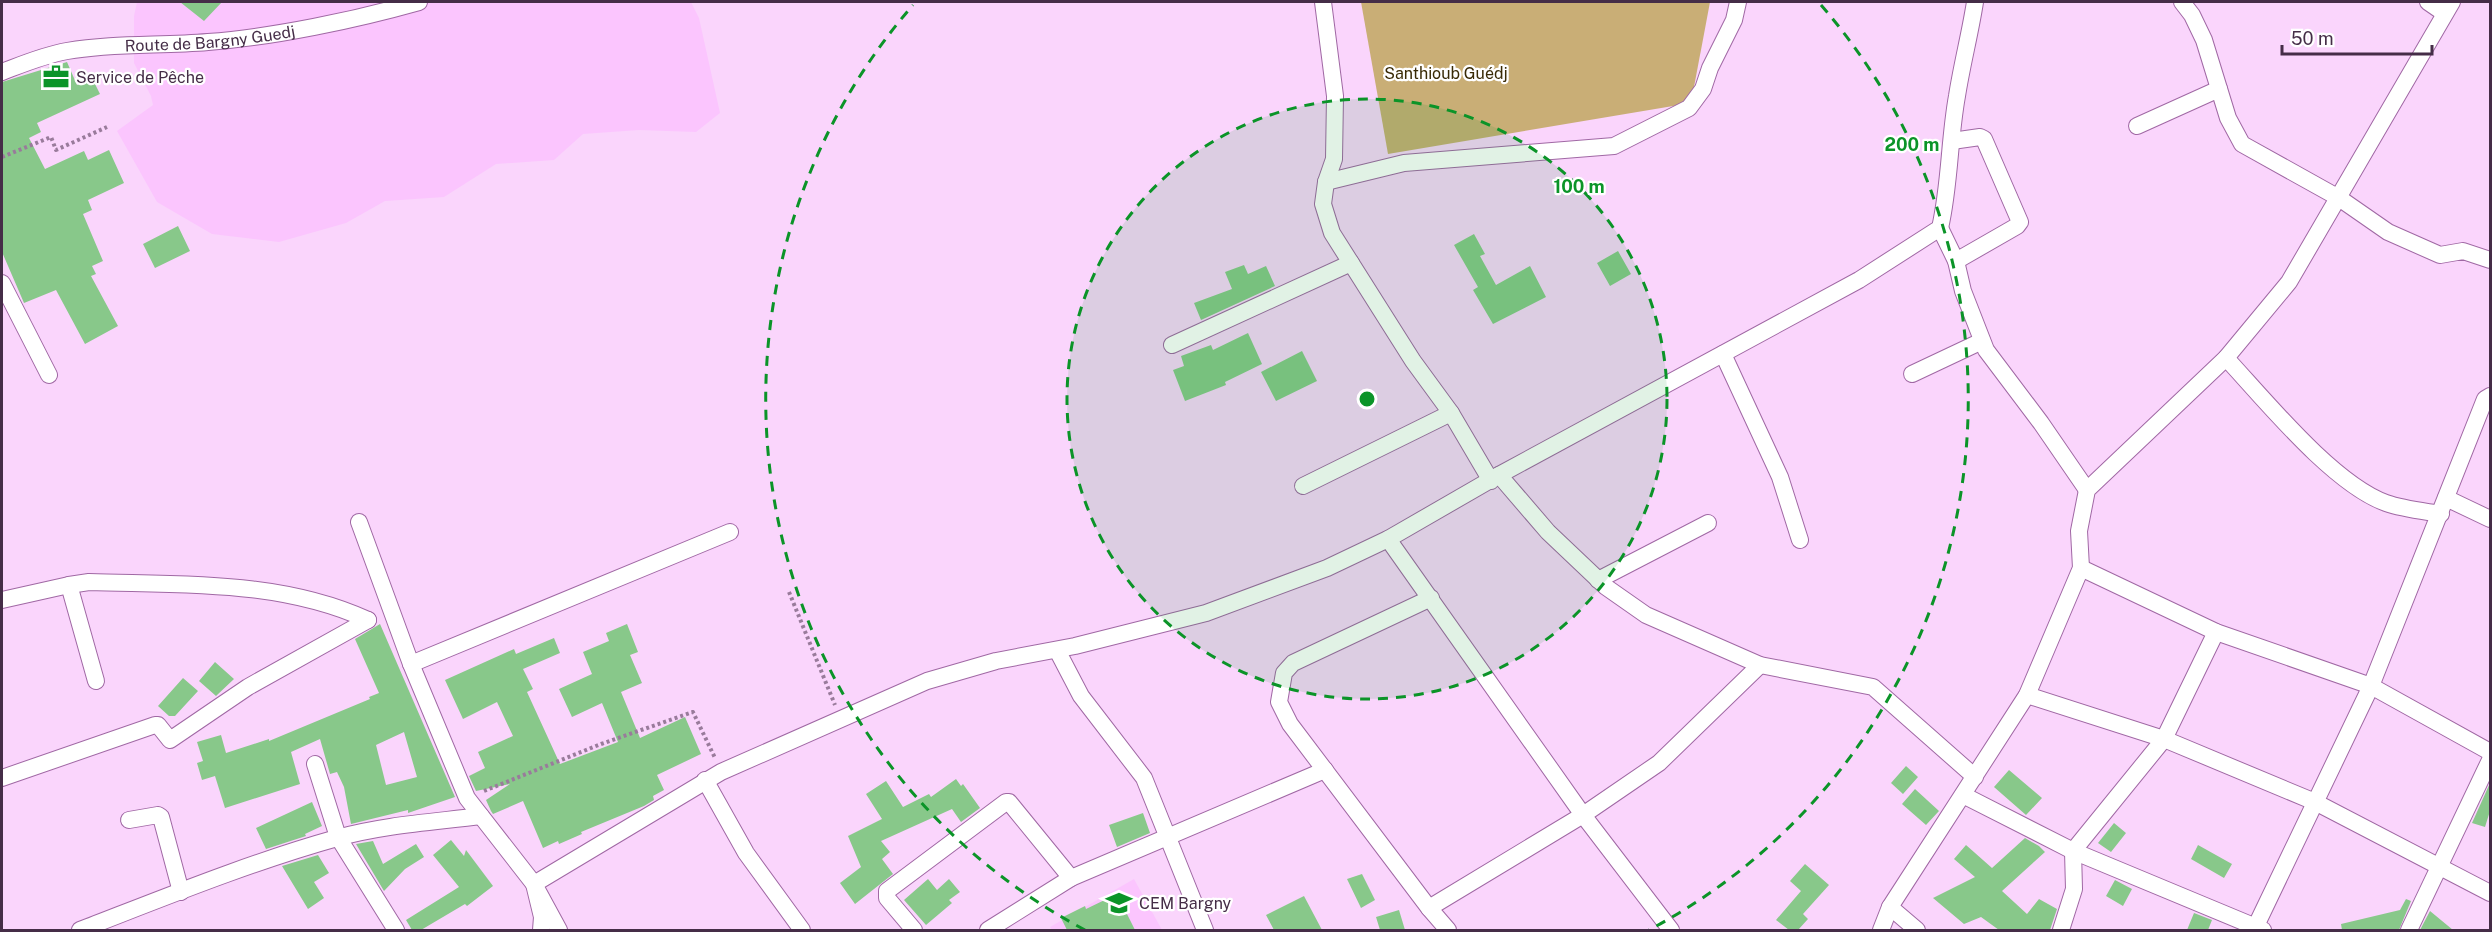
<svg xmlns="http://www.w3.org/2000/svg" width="2492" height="932" font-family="'Public Sans',sans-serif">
<rect width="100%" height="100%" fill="#fad5fc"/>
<path fill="#fbc5fe" d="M137,2H691L699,18L720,113L696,132L639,130L583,134L554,160L496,164L444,197L385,201L346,223L279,242L212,234L157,202L117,131L153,105L151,96L134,63V16Z
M1134,879L1162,930H1052L1050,927Z"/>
<path fill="#c9ae76" d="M1361,2H1710L1691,103L1388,154Z"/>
<path fill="#88c88a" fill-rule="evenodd" d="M180,2H222L204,21Z
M67,62L77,85L92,78L100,94L37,123L41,132L29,138L45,169L84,151L88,160L109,150L124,183L88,200L92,210L83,214L103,261L92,266L96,274L91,276L118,326L85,344L56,290L24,303L2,252V82Z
M178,226L190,251L155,268L143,244Z
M1474,234L1485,254L1480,256L1496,285L1530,266L1546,297L1493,324L1473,290L1478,287L1454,245Z
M1618,251L1631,274L1610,286L1597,263Z
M1244,265L1248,274L1266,266L1275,286L1201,320L1194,303L1232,289L1225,272Z
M1248,333L1262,364L1225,382L1226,385L1185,401L1173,370L1184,366L1181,356L1211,345L1213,350Z
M1302,351L1317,381L1276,401L1261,372Z
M380,624L455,797L408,813V810L351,824L344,787L337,772L330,774L320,739L291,752L300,784L225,808L215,776L202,780L197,763L203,761L197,742L221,735L226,753L269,739V741L370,699L369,697L379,693L355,639ZM404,732L417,777L386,785L376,745Z
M627,624L638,652L630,655L642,683L621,692L640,738L685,717L701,754L657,775L664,790L653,796L654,800L644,806L581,832L582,834L559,844L558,841L543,848L523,801L493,814L491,811L486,800L510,784L476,791L469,776L485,768L478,752L513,736L497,702L463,719L445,680L514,649L516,654L554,638L560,653L523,669L533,689L527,692L560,764L618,742L602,703L572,717L559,689L592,674L583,652L609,641L606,633Z
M215,662L234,679L216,696L199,681Z
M183,678L198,691L175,716H169L158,706Z
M1906,766L1918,777L1903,794L1891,783Z
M2009,770L2042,798L2026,815L1994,787Z
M956,779L961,786L963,784L980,808L961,822L952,809L881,841L890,852L882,859L893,874L855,904L840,883L861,867L848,836L882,819L866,794L886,781L903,807L929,794L931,797Z
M2490,783V811L2485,827L2472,823Z
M1915,789L1939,811L1926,825L1902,804Z
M312,802L322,826L305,834L306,836L266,849L256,828Z
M1143,813L1150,833L1117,847L1109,825Z
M2114,823L2126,833L2111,852L2098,843Z
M2025,838L2039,846L2045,852L2002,891L2027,914L2039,899L2057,909L2050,930H1999L1981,917L1964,924L1933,898L1975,877L1954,859L1966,845L1992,868Z
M451,840L464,856L466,850L493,886L467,906L465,904L421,930H412L406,920L459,887L433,855Z
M373,841L383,864L416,844L424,857L405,869L384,891L356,844Z
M2198,845L2232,864L2224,878L2191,859Z
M318,855L329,873L314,882L324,898L308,909L282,866Z
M1805,864L1829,885L1803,914L1808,919L1798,930H1789L1776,920L1801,891L1790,881Z
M1362,874L1375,900L1361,908L1347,879Z
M928,879L937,890L949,879L960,892L949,900L952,903L926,925L904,900Z
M2115,880L2132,889L2123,906L2106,896Z
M1117,894L1135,930H1067L1061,918L1085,906L1086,909Z
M1304,896L1322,930H1274L1266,915Z
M2406,899L2411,901L2399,930H2342L2341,924L2400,910Z
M1399,910L1405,930H1380L1376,917Z
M2430,911L2453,930H2420Z
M2194,913L2212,920L2208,930H2187Z"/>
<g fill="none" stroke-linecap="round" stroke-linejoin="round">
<g stroke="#a068a4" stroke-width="18">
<g id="street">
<path d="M1323,2L1335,96L1334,159L1326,182L1323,204L1332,233L1413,361L1451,413L1491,481"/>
<path d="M2182,2L2192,15L2204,40L2228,118L2242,144L2339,198L2388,232L2440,255L2463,251L2490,260"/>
<path d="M2428,2L2444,13"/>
<path id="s1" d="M2,72C23,64 44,55 67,51C113,43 161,46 208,42C274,37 355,20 419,2"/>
<path d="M2137,126L2219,89"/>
<path d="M1952,141L1980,137L1984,139L2020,222L2017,226L1956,261"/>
<path d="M1326,182L1404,163L1614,146L1689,108L1703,89L1710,68L1734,20L1738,2"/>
<path d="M1940,228L1956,261L1963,291L1986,350L2041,423L2087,490"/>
<path d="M2,283L49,375"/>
<path d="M1172,345L1351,263"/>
<path d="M1723,354L1780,477L1800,540"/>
<path d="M2226,358C2265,400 2333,484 2386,503C2403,509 2423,511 2441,514"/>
<path d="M1912,374L1982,341"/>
<path d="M1499,475L1548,532L1606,587L1646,615L1760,665L1873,687L1975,777"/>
<path d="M1303,486L1451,413"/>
<path d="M2446,498L2490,519"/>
<path d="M359,522L411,664L467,798L534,884L559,930"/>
<path d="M1388,539L1583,815L1671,930"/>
<path d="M2081,568L2216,632L2371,686L2490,752"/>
<path d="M1598,580L1708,523"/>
<path d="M69,585L96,681"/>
<path d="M1431,598L1293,663L1284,673L1279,702L1290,724L1429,908L1448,930"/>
<path d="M2,600L69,585L89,582C183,585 281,580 368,620"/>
<path d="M1057,650L1081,696L1144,778L1205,930"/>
<path d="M411,664L730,532"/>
<path d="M2027,695L2164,739L2315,802L2490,893"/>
<path d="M315,764L338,837L396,930"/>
<path d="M2,778L155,725H158L170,740L248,687L368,620"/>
<path d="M705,780L746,853L802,930"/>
<path d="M1963,795L2073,851L2263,930"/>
<path d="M129,820L158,815L161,817L181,892"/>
<path d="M1890,907L1917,930"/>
<path d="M1429,908L1583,815L1659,763L1760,665"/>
<path d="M80,930C163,898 251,862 337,838C383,825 434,822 481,816"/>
<path d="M541,930L542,917L534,884L721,772L927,681L996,661L1075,646L1206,613L1327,568L1388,539L1499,475L1859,280L1940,228C1950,185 1949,140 1957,96C1962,64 1970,34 1975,2"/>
<path d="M914,930L887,898V891L1006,802H1009L1071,878"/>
<path d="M988,930L1071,878L1325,770"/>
<path d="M1881,930L1890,907L2027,695L2081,568L2079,531L2087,490L2226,358L2289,282L2452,2"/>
<path d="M2061,930L2074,889L2073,851L2164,739L2216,632"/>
<path d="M2254,930L2371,686L2485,399L2490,396"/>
<path d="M2409,930L2490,760"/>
</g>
</g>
<path stroke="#997b9b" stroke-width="4" stroke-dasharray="3 3" stroke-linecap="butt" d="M2,157L51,137L56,150L107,127
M789,592L835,705
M484,791L601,744L693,712L715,758"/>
<use href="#street" stroke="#fff" stroke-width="16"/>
</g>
<circle cx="1367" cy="399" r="300" fill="#0b9428" fill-opacity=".12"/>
<g fill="none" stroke="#0b9428" stroke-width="3" stroke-dasharray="10 8">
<circle cx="1367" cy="399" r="300"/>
<path d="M1085 930A601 601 0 0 1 913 5M1821 5A601 601 0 0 1 1649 930"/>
</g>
<defs>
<g id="office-bare" transform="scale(2.07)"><path d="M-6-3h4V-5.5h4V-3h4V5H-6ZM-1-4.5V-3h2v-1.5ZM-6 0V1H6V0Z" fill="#0b9428" stroke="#fff" stroke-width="2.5" paint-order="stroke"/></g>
<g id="school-bare" transform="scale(2.07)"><path d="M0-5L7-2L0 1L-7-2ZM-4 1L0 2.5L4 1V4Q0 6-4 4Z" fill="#0b9428" stroke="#fff" stroke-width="2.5" paint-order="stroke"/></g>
</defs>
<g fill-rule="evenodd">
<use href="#office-bare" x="56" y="77"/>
<use href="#school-bare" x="1119" y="903"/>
</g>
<g text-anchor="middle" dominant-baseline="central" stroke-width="4.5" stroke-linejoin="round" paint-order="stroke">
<g font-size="16" fill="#452d47" stroke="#fff">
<text stroke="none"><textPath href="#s1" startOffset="212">Route de Bargny Guedj</textPath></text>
</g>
<g font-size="16" fill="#392a05" stroke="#fff">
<text x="1446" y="73">Santhioub Guédj</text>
</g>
<g font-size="16" fill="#452d47" stroke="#fff" text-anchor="start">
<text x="76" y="77">Service de Pêche</text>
<text x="1139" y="903">CEM Bargny</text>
</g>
</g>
<circle cx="1367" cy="399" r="9" fill="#0b9428" stroke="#fff" stroke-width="3"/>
<g font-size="18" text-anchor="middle" font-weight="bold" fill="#0b9428" stroke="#fff" stroke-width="4.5" stroke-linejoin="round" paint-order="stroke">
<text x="1912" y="151">200 m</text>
<text x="1579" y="193">100 m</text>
</g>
<rect width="2492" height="932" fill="none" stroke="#452d47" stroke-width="6"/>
<path d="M2282 45v9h150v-9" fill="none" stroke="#452d47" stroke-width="3"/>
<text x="2291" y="45" font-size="18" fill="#452d47" stroke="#ffffff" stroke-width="4.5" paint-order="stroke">50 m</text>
</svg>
